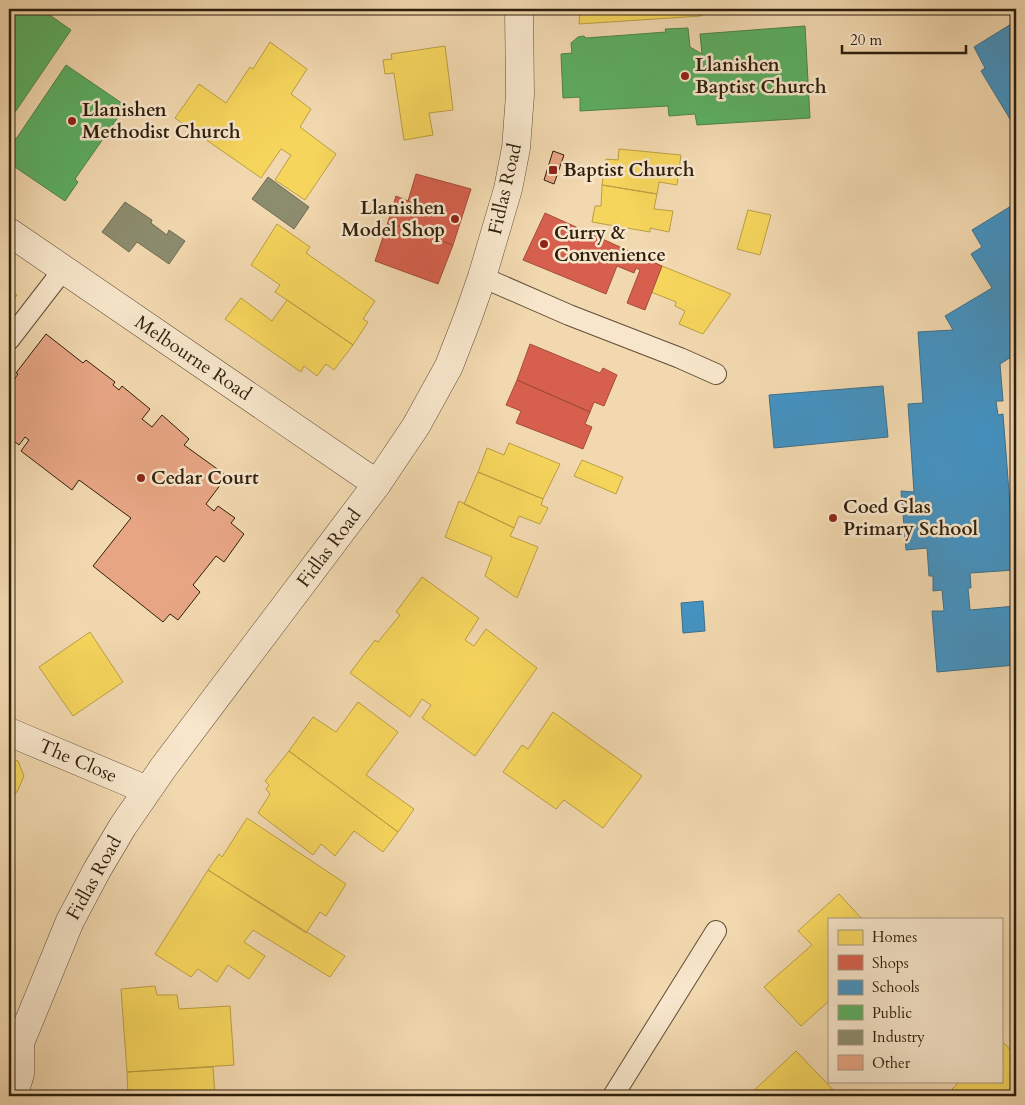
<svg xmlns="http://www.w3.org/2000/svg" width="1025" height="1105" font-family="Cardo,serif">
<rect width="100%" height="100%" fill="#f2d8af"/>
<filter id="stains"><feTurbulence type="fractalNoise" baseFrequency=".004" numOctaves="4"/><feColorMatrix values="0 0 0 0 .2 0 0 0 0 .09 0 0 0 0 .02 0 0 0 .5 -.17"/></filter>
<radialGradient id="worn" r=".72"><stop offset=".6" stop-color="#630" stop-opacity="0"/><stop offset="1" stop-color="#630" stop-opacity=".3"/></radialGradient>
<path fill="#f6d55c" stroke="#ba9e44" d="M580,9H700L701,16L579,24Z
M270,42L307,69L291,94L311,109L300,127L336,154L305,200L275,180L291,155L281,149L261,178L175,118L199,84L226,103L250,67L253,69Z
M445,46L453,110L429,113L433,135L404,140L394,73L385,74L383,60L392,59L391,54Z
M619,149L681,155L677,185L659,182L657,194L602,185L606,159L618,160Z
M602,185L657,194L654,209L673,211L669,232L650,228V232L592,222L595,206H601Z
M748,210L771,215L760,255L737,249Z
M277,224L310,247L306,253L375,301L363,319L368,322L353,345L275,292L280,285L251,265Z
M662,266L731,294L703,334L679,324L685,311L675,306L676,302L651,292Z
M9,289L17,295L9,307Z
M241,298L272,321L287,300L353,345L334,370L326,364L317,376L304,366L301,372L225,319Z
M509,443L560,464L543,499L478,472L487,448L504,455Z
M582,460L623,477L616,494L574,476Z
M478,472L543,499L541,505L548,508L540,524L519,516L514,528L464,504Z
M459,501L514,528L510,536L538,547L517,598L485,576L492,557L445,537Z
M422,577L479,618L465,640L474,646L486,629L537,668L475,756L422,718L431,705L422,699L410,717L350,673L375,640L378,642L400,615L396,612Z
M90,632L123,682L73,716L39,667Z
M358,702L398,732L366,775L414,809L398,832L289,751L313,717L336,732Z
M553,712L642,776L603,828L564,800L556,809L503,772L522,745L528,749Z
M289,751L398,832L383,852L354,831L335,856L321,844L313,855L258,813L270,794L266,789L269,785L265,781Z
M9,758L18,761L24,776L17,792L9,795Z
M247,818L346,884L326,916L320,912L306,933L208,870L219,854L222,857Z
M208,870L345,956L330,977L253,930L244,942L265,956L249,979L228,965L217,982L198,969L191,977L155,954Z
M839,894L862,919H829V1001L801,1026L764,987L812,945L798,931Z
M155,986L157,995H177L179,1009L230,1006L234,1065L127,1072L121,989Z
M1004,1043L1016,1056V1096H958L952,1089L960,1081H1001V1045Z
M796,1051L839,1096H748Z
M213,1067L215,1096H128L127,1072Z"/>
<path fill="#d6604d" stroke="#a44c3a" d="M416,174L471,189L453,245L388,222L396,196L408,201Z
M545,213L662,266L645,310L627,303L640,270L636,268L634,273L617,266L606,294L523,260Z
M388,222L453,245L438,284L375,261Z
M530,344L600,373L603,368L617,375L604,406L594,402L590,412L517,380Z
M517,380L590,412L585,424L592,427L583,449L516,423L521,411L506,405Z"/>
<path fill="#4393c3" stroke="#3d708c" d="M1016,21V122L1013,124L981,71L985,68L974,47Z
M1016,128V139L1011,131Z
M1016,203V354L1000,364L1003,401H996L998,415L1003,414L1015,570L970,573L971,588H968L970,610L1016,606V665L937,672L932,611H944L942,590L933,591V576H929L927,548L906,550L901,491L914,492L908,404L923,403L918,332L953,330L945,316L992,288L971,254L982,247L972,230Z
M883,386L888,437L774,448L769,395Z
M703,601L705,631L683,633L681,603Z"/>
<path fill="#5aae61" stroke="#4d8348" d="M10,9H41L71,30L9,121Z
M805,26L810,118L697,125L695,114L669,116L668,106L580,111V97L563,98L561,54L572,53L571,43L578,37L584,36L586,38L666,32L665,29L688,28L690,47L702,54L700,34Z
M66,65L126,106L75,179L78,182L65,201L9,163V142L12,137L16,139Z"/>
<path fill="#8c8c6e" stroke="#706b51" d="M268,177L309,207L294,229L252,199Z
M125,202L152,220L151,223L167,235L169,230L185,241L169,264L137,242L129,252L102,232Z"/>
<path fill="#e7a584" stroke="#2e1f0c" d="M553,151L564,155L554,184L544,180Z
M46,334L83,363L86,360L115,382L113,385L119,390L122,386L150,409L142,419L152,427L162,415L189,439L184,445L227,476L206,504L214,511L218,506L235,518L231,523L244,534L224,562L216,556L193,585L200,592L178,620L170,614L163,622L93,566L131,518L79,480L72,490L21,451L29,440L25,437L19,445L9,437V387L18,374L16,373Z"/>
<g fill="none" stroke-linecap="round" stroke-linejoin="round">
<g stroke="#5f4d35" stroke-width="22">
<path id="service" d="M482,277L569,315L680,358L716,374
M9,340L63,270
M613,1096L716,931"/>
</g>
<g stroke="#5f4d35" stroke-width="29">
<path id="minor" d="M9,232L377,484
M9,732L147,790"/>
</g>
<g stroke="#5f4d35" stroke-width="29">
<path id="tertiary" d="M9,1058L20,1043L70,921L97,870L123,826L163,768L377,484L416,426L449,366L468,317L482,277L508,189L516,148L520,95L519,9
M13,1096L20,1074V1043"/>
</g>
<use href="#service" stroke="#f7e6cb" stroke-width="20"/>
<use href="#minor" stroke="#f7e6cb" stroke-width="28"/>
<use href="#tertiary" stroke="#f7e6cb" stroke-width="28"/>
</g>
<g fill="#8f2418" stroke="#f7e6cb" stroke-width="2">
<circle cx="685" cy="76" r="5"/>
<circle cx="72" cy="121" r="5"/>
<rect x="548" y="165" width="10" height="10" rx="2.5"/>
<circle cx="455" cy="219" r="5"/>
<circle cx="544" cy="244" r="5"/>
<circle cx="141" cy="478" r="5"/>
<circle cx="833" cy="518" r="5"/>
</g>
<g text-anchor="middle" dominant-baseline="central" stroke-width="5" stroke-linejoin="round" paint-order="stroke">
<g font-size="19" font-weight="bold" fill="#2e1f0c" stroke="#f7e6cb" text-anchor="start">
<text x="695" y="65">Llanishen<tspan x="695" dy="22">Baptist Church</tspan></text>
<text x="82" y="110">Llanishen<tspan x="82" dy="22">Methodist Church</tspan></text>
<text x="563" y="170">Baptist Church</text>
<text x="445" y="208" text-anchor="end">Llanishen<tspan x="445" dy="22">Model Shop</tspan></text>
<text x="554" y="233">Curry &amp;<tspan x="554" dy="22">Convenience</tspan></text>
<text x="151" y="478">Cedar Court</text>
<text x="843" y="507">Coed Glas<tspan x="843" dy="22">Primary School</tspan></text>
</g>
<g font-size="19" fill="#2e1f0c" stroke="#f7e6cb">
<text transform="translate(505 189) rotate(-77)">Fidlas Road</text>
<text transform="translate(193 358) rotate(34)">Melbourne Road</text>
<text transform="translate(329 548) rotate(-53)">Fidlas Road</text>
<text transform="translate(78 761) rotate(23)">The Close</text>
<text transform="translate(94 878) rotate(-61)">Fidlas Road</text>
</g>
</g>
<rect width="1025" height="1105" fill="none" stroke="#f2d8af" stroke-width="30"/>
<rect x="10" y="10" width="1005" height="1085" fill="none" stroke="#2e1f0c" stroke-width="2.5"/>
<rect x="15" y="15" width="995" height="1075" fill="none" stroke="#2e1f0c"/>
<rect x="828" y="918" width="175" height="165" fill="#f7e6cb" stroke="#a7967f"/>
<rect x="838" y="930" width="25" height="15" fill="#f6d55c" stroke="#a7967f"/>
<text x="872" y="942" font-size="15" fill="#2e1f0c">Homes</text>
<rect x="838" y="955" width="25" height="15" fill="#d6604d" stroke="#a7967f"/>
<text x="872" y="968" font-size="15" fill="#2e1f0c">Shops</text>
<rect x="838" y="980" width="25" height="15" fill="#4393c3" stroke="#a7967f"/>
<text x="872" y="992" font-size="15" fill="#2e1f0c">Schools</text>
<rect x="838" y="1005" width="25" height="15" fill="#5aae61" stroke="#a7967f"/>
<text x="872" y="1018" font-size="15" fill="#2e1f0c">Public</text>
<rect x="838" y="1030" width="25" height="15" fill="#8c8c6e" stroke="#a7967f"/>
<text x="872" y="1042" font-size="15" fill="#2e1f0c">Industry</text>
<rect x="838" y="1055" width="25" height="15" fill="#e7a584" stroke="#a7967f"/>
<text x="872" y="1068" font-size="15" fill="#2e1f0c">Other</text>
<path d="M842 45v8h124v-8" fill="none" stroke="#2e1f0c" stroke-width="2.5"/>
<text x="850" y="45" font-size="15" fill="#2e1f0c" stroke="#f7e6cb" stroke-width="4" paint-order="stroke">20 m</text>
<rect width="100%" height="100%" filter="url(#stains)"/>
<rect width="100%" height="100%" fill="url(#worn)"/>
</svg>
